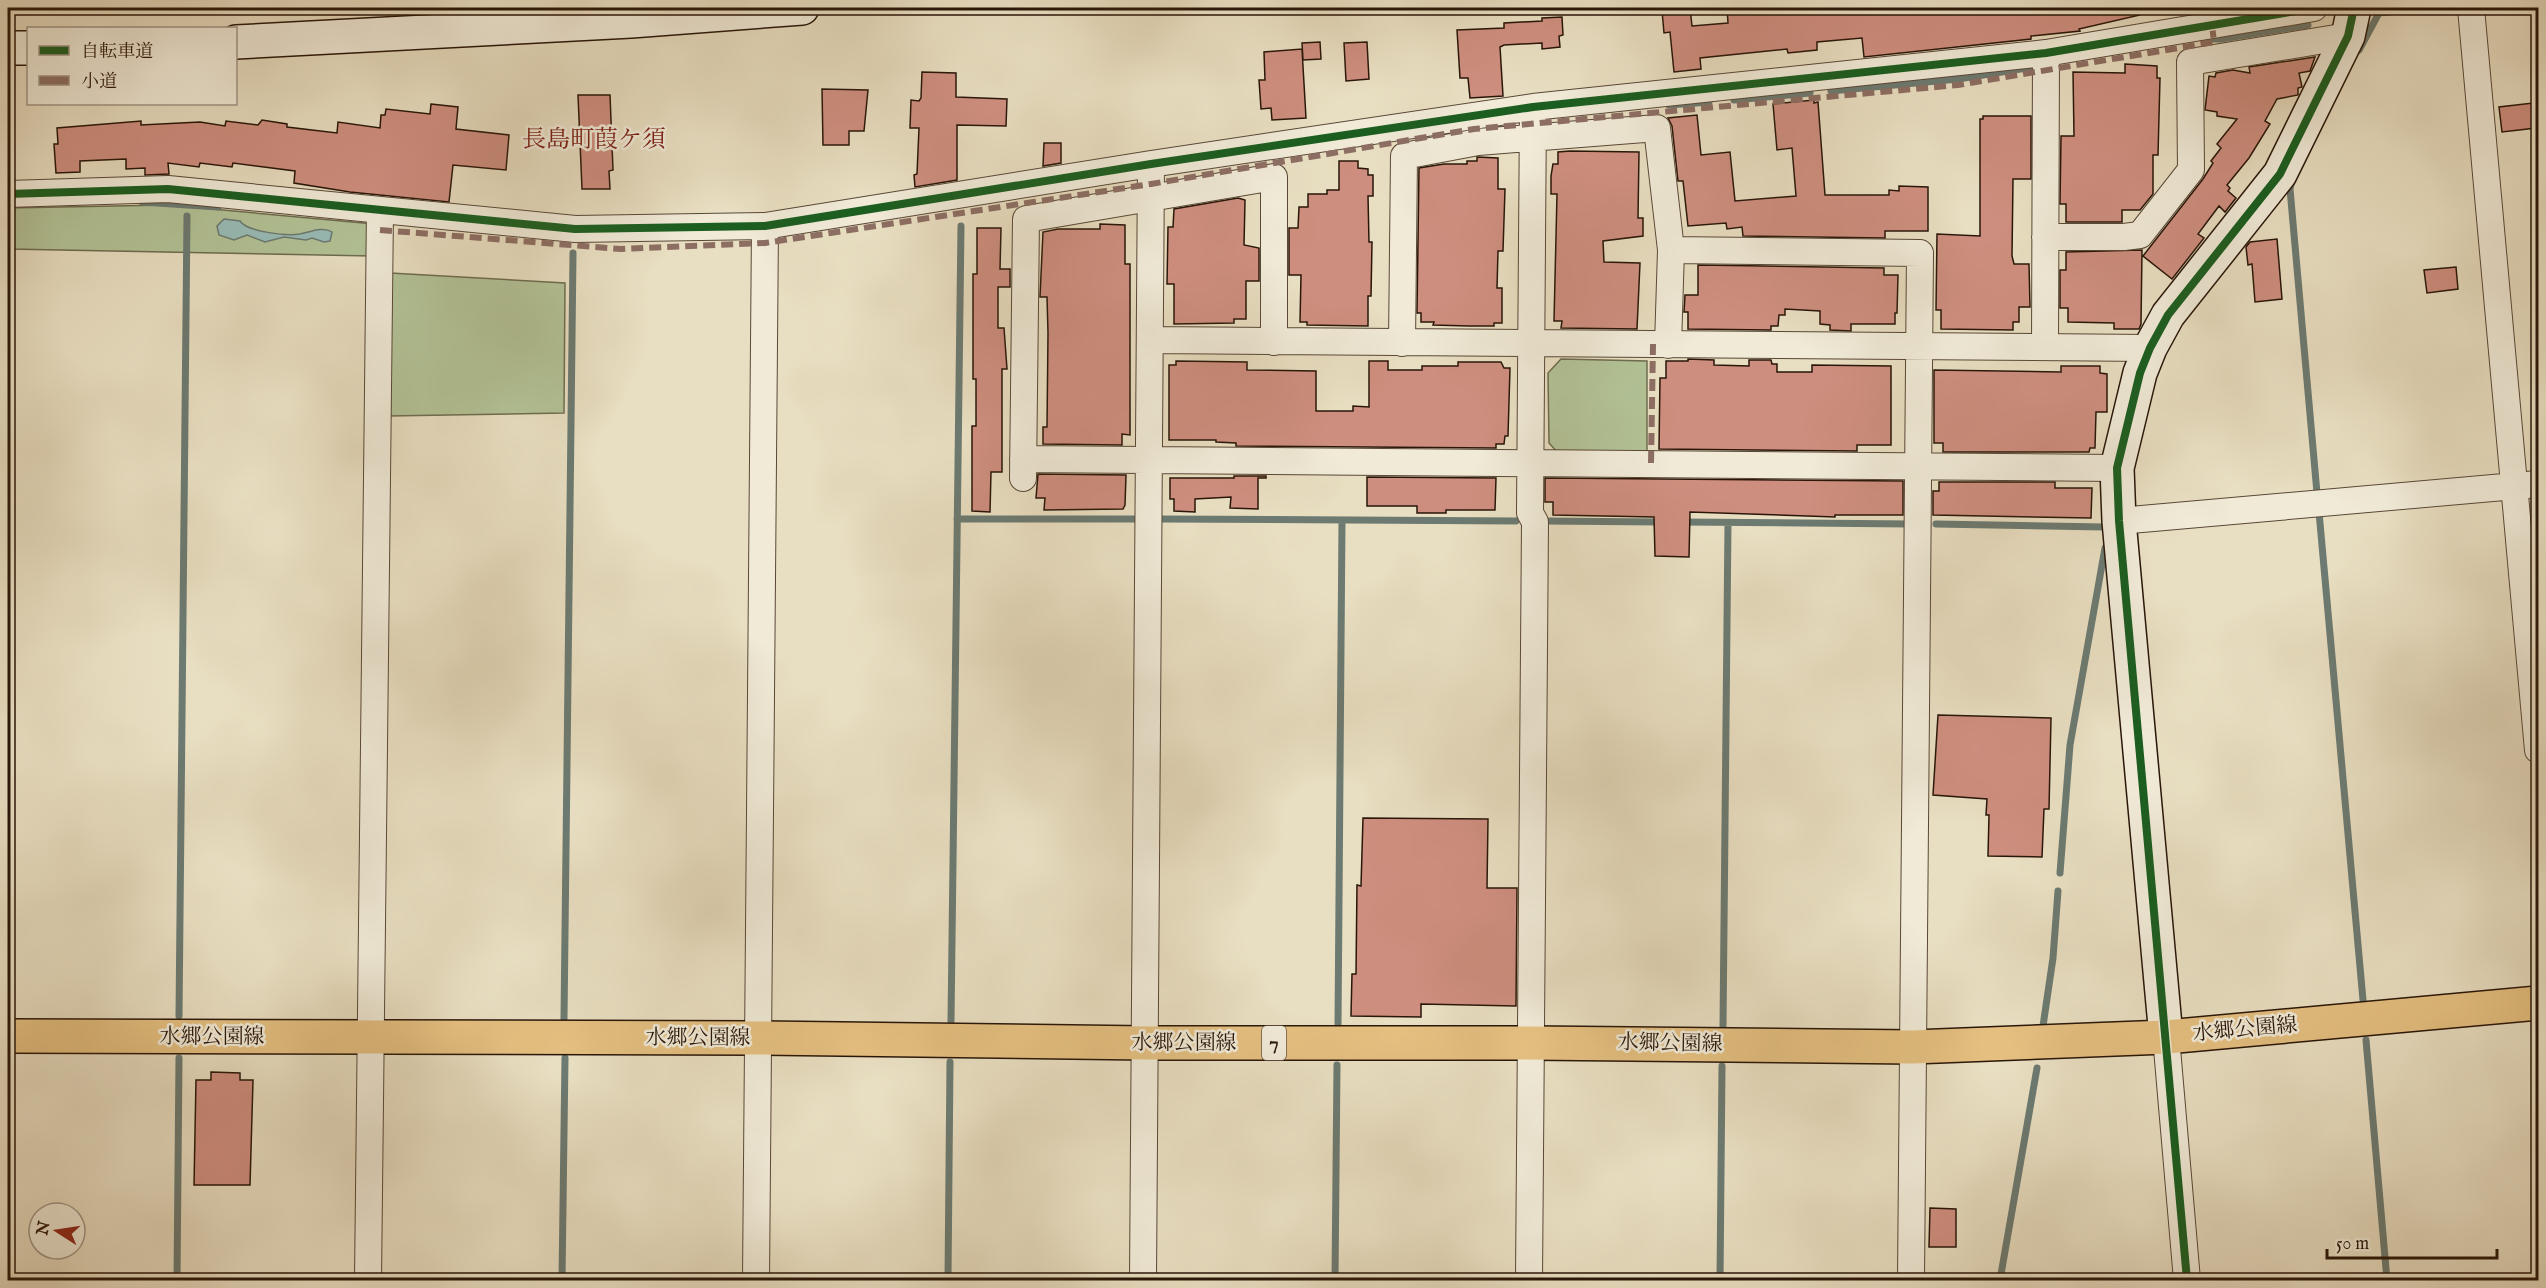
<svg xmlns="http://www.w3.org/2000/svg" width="2546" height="1288" font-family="'IM FELL English','Noto Serif JP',serif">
<rect width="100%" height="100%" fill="#e8dec1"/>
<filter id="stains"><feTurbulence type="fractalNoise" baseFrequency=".00333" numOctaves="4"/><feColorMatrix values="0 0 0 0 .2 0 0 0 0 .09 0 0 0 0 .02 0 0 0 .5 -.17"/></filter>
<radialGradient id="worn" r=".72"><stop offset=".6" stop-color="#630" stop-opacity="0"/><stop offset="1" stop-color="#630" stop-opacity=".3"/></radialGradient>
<path fill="#b2c296" stroke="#6e6c50" stroke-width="1.5" d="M168,205L374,224L372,256L8,249V208Z
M390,273L565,283L564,413L388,416Z
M1561,359L1647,361V455L1559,454L1549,443L1548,373Z"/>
<path fill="#98bcb7" stroke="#6c7a71" stroke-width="1.5" d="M224,219L240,221C247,232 287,236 300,234C310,232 323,226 332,232L330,241L324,242L312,238L306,240L284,237L265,242L247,235L234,240L219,235L217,226Z"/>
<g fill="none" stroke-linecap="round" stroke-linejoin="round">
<path stroke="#6c7a71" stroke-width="7" d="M2204,39H2221L2308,25
M2359,50L2379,13L2424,8
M1831,91L1958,79L2033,67
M1734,100L1810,93
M1669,105L1709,102
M2292,179L2290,189L2317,493
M142,202L218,207
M2319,512L2363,1000
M957,519H1139
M1162,519L1516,521
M1543,521L1661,522
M1681,522L1910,524
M1936,524L2104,527
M2060,873L2070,745L2105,548
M179,1016L187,216
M564,1019L573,253
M951,1021L961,226
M1338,1026L1342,520
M2043,1026L2053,958L2058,891
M1723,1027L1728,523
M2366,1040L2387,1280
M177,1280L179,1058
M562,1280L565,1058
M948,1280L950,1062
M1335,1280L1337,1065
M1720,1280L1722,1066
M2000,1280L2037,1068"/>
</g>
<path fill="#ce8e7f" stroke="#291609" stroke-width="1.5" d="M1690,8L1692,26L1728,23L1727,8H1746L1747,13L1783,9V8H2139L2140,15L2079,29L2080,31L2031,36V39L1864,57L1862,38L1817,42V50L1788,53L1787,49L1700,58L1701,69L1674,72L1670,32L1664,33L1662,11Z
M1562,17L1563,35L1559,36L1560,47L1542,49V43L1504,45L1500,47L1503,96L1470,98L1468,78H1460L1457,30L1504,28V23L1542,21V18Z
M1320,42L1321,59L1303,60L1302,43Z
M1367,42L1369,79L1346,81L1344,43Z
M1302,49L1306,118L1272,120L1271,108L1261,109L1259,80H1265L1264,52Z
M2315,57L2310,71L2299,73L2302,87L2298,88V95L2277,99L2265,121L2270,124L2249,158L2227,185L2230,188L2228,191L2236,198L2225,212L2219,206L2198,234L2204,238L2172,279L2143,256L2203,179L2213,163L2211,161L2221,148L2217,144L2237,119L2217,116V112L2205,110L2209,76L2215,77L2216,73L2233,70L2250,73L2249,67Z
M2125,64L2157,66V78H2160L2158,155H2153V194L2140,210H2122V222H2066V204H2060L2061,136H2074L2073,72L2125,73Z
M922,72L956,73V97L1007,99L1006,126L957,125V180L915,187L914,175L917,174L919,128H910L911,100L919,101L921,98Z
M822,89L868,90L864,131H849V145H823Z
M578,95H610L613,170L609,171L610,189H582Z
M1814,100V103L1818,102L1825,195H1889V190L1899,191V186L1928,187V231H1885V238L1743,236L1742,227L1727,229L1726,223L1688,226L1683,181H1678L1672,126L1668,118L1697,115L1701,155L1730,152L1735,201L1796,196L1792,148L1777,150L1773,104Z
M2533,103L2536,128L2502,132L2499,107Z
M431,104L458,107L456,129L509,135L506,170L453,165L449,202L350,192L294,183L295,171L233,163L232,167L200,163L199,167L168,163L169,174L145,175V168L126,169V159L80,161V172L56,173L54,144H58L57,128L141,121V125L200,122L225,126L226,121L258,125L262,120L287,124V127L337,133L338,122L380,128L381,115H385L386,109L430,114Z
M1983,116H2031V179H2013L2012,256L2014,264H2029L2030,307H2019V322H2013V330L1941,329V310H1936L1937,234L1980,236V119H1983Z
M1044,143H1061V163L1043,166Z
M1570,151L1639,152L1638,218H1643V236L1603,241L1604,262L1640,263L1637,329L1561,328L1562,321H1554L1557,194H1551V176L1553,164H1558V152Z
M1477,157L1498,158V189H1505L1503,251H1498L1497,288H1502V323H1494V326H1469L1433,325L1434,322H1421V313H1417L1419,168L1444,164H1467V161H1477Z
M1339,161H1358V168L1368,169V175H1373V196H1368L1369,242H1372L1371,296H1368V326L1307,325V322H1300L1301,275H1289V228H1298L1299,207H1308V194H1327V190H1339Z
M1238,198L1245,200L1244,245L1259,248V281H1246V319H1234V323L1174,324V284H1167L1168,227H1173L1174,209Z
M1100,224L1125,225V264H1130V435L1122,434V445L1043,444V427H1047L1048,333L1047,297H1040L1043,232L1058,229H1100Z
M977,228H1001L1000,269H1010V287H998V328H1004L1007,369H1002V472H991L990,512L972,511V426H976V379H973V274H977Z
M2277,239L2282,299L2255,302L2252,264L2248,265L2246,247L2250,242Z
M2142,250L2141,324L2139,329H2114V323L2068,322V308H2060V270H2066V252Z
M1698,265L1884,268V275H1898L1897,313H1895V324H1851V331L1830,330V325L1820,324V311L1785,309V315H1779L1778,326H1771V330L1688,329V312H1684L1685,295H1698Z
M2456,267L2458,289L2427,293L2424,270Z
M1688,359L1714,360V365L1749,366V360H1771L1772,364H1777V372H1812V365L1891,366V445H1857V451L1659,449L1660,378H1666V361H1688Z
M1176,361L1247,362V370L1316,371V411H1353V406L1369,407V361H1388V370H1422V366H1458V362H1501L1504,368H1510L1508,436H1505L1504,444H1496V448L1236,446V443L1216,442V440H1169V365H1176Z
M2061,366H2100V373L2107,374V412H2096L2095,448H2090L2089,452H1943V443H1934V370L2061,372Z
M1038,474L1126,475L1125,505L1123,509L1044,510L1045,498H1036Z
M1234,476H1266V478H1258V509L1230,508L1231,497L1195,499V512L1174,511V499H1170V478H1234Z
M1367,477L1496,478L1495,510H1446V513H1417V506H1367Z
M1545,478L1903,481V515H1835V517L1690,512L1689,557L1655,556L1654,517L1553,515V502H1545Z
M1939,482H2055V488H2092L2091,518L1933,515V491H1939Z
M1938,715L2051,718L2049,809H2044L2042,857L1988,856L1989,815H1986L1987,799L1933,795Z
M1363,818L1488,819L1487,888H1517L1516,1006L1421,1004V1017L1351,1016L1352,974H1356L1357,885L1361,886Z
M211,1072L240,1073V1080H253L250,1185H194L196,1080H211Z
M1930,1208L1956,1209V1247H1929Z"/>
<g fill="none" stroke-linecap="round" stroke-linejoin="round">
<g stroke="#594837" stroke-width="28">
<path id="street" d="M2471,8L2538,750
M8,194L168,189L575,229L765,226L1151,164L1533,107L2046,53L2314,8
M2045,237H2124L2140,235L2191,170L2190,62L2348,36
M1671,250L1920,253L1911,1280
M1151,340L2150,348
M1402,343L1404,156L1478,142L1657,128L1671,250L1668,345
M2045,347L2046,53
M1023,459L2117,468
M1023,478L1026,219L1274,177V342
M2119,521L2538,484
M2166,1037L2187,1280
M368,1280L380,210
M756,1280L765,226
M1143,1280L1151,164
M1529,1280L1535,522L1530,513L1533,107"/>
</g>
<g stroke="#291609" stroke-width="36">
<path id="secondary" d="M236,42L631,21L802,8
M8,48H28
M2166,1037L2119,521L2117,468L2140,373L2150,348L2168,315L2280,174L2348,36L2354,8"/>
</g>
<g stroke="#291609" stroke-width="36">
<path id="primary" d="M8,1036L759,1038L1146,1043H1532L1913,1047L2166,1037L2538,1003"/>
</g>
<use href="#street" stroke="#f0ead7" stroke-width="26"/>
<use href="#secondary" stroke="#f0ead7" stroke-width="33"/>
<use href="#primary" stroke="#e4bf80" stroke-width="33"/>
<path stroke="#8d6e63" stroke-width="6" stroke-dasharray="12 6" stroke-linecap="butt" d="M380,230L621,249L765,243L1151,184L1474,129L1958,85L2214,42L2212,25
M1651,463L1653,344"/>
<g stroke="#f0ead7" stroke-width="11">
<path id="cycleway" d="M8,194L168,189L575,229L765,226L1151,164L1533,107L2046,53L2314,8
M2187,1280L2119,521L2117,468L2140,373L2150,348L2168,315L2280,174L2348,36L2354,8"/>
</g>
<use href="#cycleway" stroke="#1b5e20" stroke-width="8"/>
</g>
<g text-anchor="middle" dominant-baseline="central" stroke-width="5" stroke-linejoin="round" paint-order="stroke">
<rect fill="#f0ead7" stroke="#655647" stroke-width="1.5" x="1262" y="1026" width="24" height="34" rx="4.5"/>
<g font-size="20" font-weight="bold" fill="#291609">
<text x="1274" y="1043">7</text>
</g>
<g font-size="21" fill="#291609" stroke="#f0ead7">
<text transform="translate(2245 1030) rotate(-5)">水郷公園線</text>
<text x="212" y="1037">水郷公園線</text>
<text x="698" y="1038">水郷公園線</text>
<text x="1184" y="1043">水郷公園線</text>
<text transform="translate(1670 1044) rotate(1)">水郷公園線</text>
</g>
<g font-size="24" fill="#7a1f14" stroke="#f0ead7">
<text x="594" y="140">長島町葭ケ須</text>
</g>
</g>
<rect width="2546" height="1288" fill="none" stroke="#e8dec1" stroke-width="30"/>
<rect x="9" y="9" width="2528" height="1270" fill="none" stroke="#291609" stroke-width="3"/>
<rect x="15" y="15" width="2516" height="1258" fill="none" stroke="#291609" stroke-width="1.5"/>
<rect x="27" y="27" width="210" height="78" fill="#f0ead7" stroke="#a09585" stroke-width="1.5"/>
<rect x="39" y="46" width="30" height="9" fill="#1b5e20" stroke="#a09585" stroke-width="1.5"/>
<text x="81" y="57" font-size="18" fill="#291609">自転車道</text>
<rect x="39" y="76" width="30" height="9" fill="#8d6e63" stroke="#a09585" stroke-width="1.5"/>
<text x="81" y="87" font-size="18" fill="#291609">小道</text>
<g transform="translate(57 1231) rotate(282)"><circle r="28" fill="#f0ead7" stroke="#a09585" stroke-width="1.5"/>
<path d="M0-4.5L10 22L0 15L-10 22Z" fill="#8f2418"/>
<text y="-9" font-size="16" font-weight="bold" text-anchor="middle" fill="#291609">N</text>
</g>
<path d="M2327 1249v9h170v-9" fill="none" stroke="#291609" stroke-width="3"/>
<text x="2336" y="1249" font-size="18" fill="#291609" stroke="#f0ead7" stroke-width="4.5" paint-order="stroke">50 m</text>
<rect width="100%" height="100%" filter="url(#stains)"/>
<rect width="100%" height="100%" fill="url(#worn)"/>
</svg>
